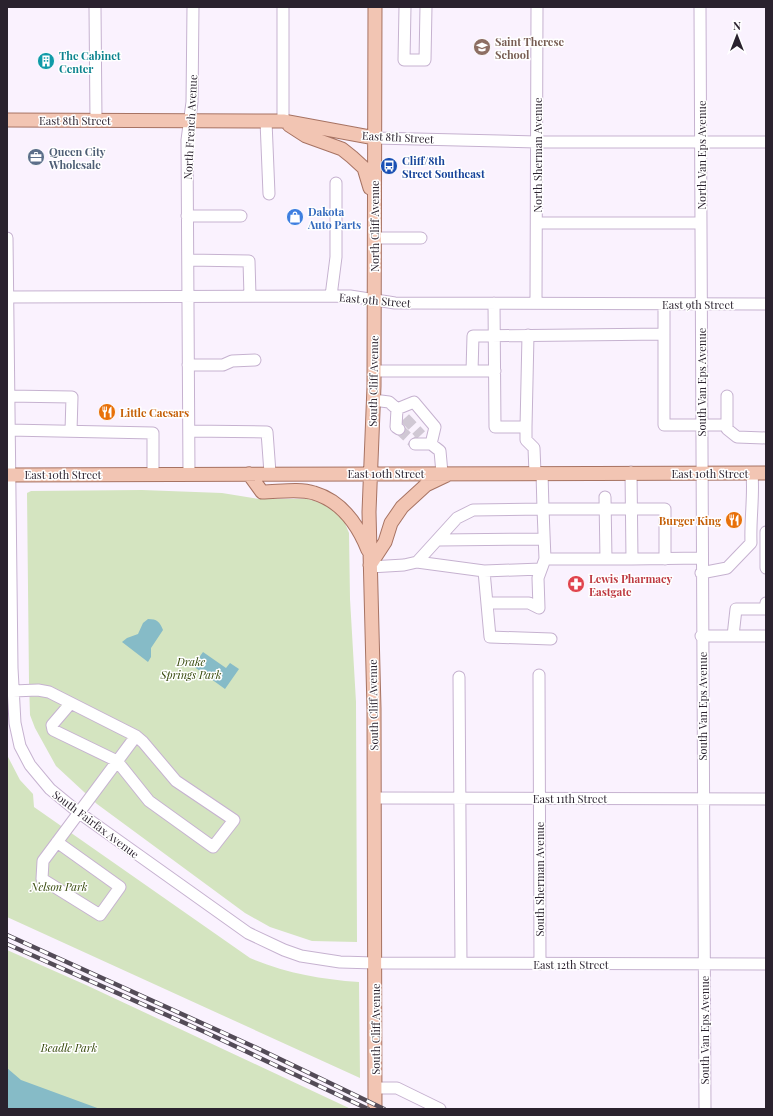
<svg xmlns="http://www.w3.org/2000/svg" width="773" height="1116" font-family="'Playfair Display',serif">
<rect width="100%" height="100%" fill="#faf2fe"/>
<path fill="#d4e4c0" d="M142,490L222,493L259,499H308L327,505L336,511L344,521L349,533L350,599L356,702L357,942L312,941L270,927L245,913L97,804L56,766L35,728L30,715L29,682L27,493L31,491Z
M7,755L20,780L33,794L34,807L250,958C286,973 320,979 359,982L360,1078L7,917Z
M7,950L86,985L351,1109H7Z"/>
<path fill="#86bbc7" d="M148,619C157,619 160,622 163,630L151,648V657L148,662L122,642L127,638L138,634L143,623Z
M203,652L226,668L230,663L239,669L225,689L193,666Z
M7,1068L21,1080L100,1109H7Z"/>
<g fill="none" stroke-linecap="round" stroke-linejoin="round">
<path stroke="#d0c8d4" stroke-width="11" stroke-dasharray="11 5.5" stroke-linecap="butt" d="M405,418L421,435
M399,429L415,444"/>
<g stroke="#c6b2d0" stroke-width="13">
<path id="minor" d="M95,7L96,120
M283,7V121
M405,7L404,60H425L426,7
M700,7L705,1109
M266,121L269,194
M375,138L537,142H766
M187,216H241
M537,223H701
M7,238L12,668L15,723L20,746L30,765L50,789L78,812L248,933L284,950L301,956L340,962L375,963L766,964
M374,238H421
M188,260L249,261L250,296
M331,296L336,257V183
M7,297L350,296L395,303L766,304
M494,303L495,427H526L528,335
M536,303L537,7
M664,304V425H727
M188,365H223L232,361L255,360
M374,371H472L473,336L664,334
M472,371H495
M8,396L72,397L71,431
M727,396V429L737,437L766,438
M373,400L389,402L397,409L414,402L435,427L431,444L440,451L442,473
M397,409L396,427L399,429
M526,427V440L534,448L535,473
M9,430L153,433V474
M189,431L267,432L270,473
M415,444H431
M631,472L632,559L701,558
M189,474L187,140L192,102L193,7
M605,497L606,559
M766,532V568
M439,540L544,539
M545,559H632
M417,562L484,571L541,569
M370,567L404,565L417,562L457,518L473,510L543,509L542,473
M484,571L490,637L551,639
M701,573L727,568L751,543C750,519 754,496 752,473
M487,603H529L539,608
M539,608L538,578L545,559L543,509H665V559
M701,636H766
M733,636L736,609H765L766,603
M539,675L540,964
M459,677L461,963
M13,691L38,690L49,692L136,736L143,742L176,781L234,820L213,847L149,801L117,761L53,730L52,725L70,704
M374,798L766,799
M57,842L120,887L100,915L42,879L43,861L136,736
M375,1088H397L440,1109"/>
</g>
<g stroke="#a77363" stroke-width="15">
<path id="major" d="M375,7L374,386L369,512L374,709L375,1109
M7,120L283,121L375,138
M289,125L306,136L342,149L352,157L364,168L370,188
M249,474L262,492C278,492 299,488 314,493C341,501 358,525 368,550
M7,475L766,473
M370,565L385,542L391,523L402,507L426,485L447,475"/>
</g>
<use href="#minor" stroke="#fff" stroke-width="11"/>
<use href="#major" stroke="#f2c5b3" stroke-width="13"/>
<g stroke="#534b57" stroke-width="4.5">
<path id="rail" d="M7,935L259,1049L384,1109
M7,944L205,1032L368,1109"/>
</g>
<use href="#rail" stroke="#fff" stroke-width="3" stroke-dasharray="9" stroke-linecap="butt"/>
</g>
<defs>
<g id="school-disc" transform="scale(0.9)"><circle r="9.5" fill="#8d6e63" stroke="#fff"/><path d="M0-5L7-2L0 1L-7-2ZM-4 1L0 2.5L4 1V4Q0 6-4 4Z" fill="#fff"/></g>
<g id="building-disc" transform="scale(0.9)"><circle r="9.5" fill="#0f9aa8" stroke="#fff"/><path d="M-4-6H4V6H1V3H-1V6H-4ZM-2.5-4.3h1.7v1.8h-1.7ZM.8-4.3h1.7v1.8H.8ZM-2.5-1h1.7V.8h-1.7ZM.8-1h1.7V.8H.8Z" fill="#fff"/></g>
<g id="office-disc" transform="scale(0.9)"><circle r="9.5" fill="#5c6f8a" stroke="#fff"/><path d="M-6-3h4V-5.5h4V-3h4V5H-6ZM-1-4.5V-3h2v-1.5ZM-6 0V1H6V0Z" fill="#fff"/></g>
<g id="bus-disc" transform="scale(0.9)"><circle r="9.5" fill="#1a4fb4" stroke="#fff"/><path d="M-5-6H5V4H4V6H2V4H-2V6H-4V4H-5ZM-3.5-4V0h7V-4ZM-3.5 1.2v1.5H-2V1.2ZM2 1.2v1.5H3.5V1.2Z" fill="#fff"/></g>
<g id="shop-disc" transform="scale(0.9)"><circle r="9.5" fill="#3f7fe0" stroke="#fff"/><path d="M-5-2.5h2.3a2.7 3.5 0 0 1 5.4 0H5L5.5 6h-11ZM-1.5-2.5h3a1.5 2.3 0 0 0-3 0Z" fill="#fff"/></g>
<g id="restaurant-disc" transform="scale(0.9)"><circle r="9.5" fill="#e8710a" stroke="#fff"/><path d="M-5-6h1v4h1v-4h1v4h1v-4h1v5L-1.5 .5V6h-2V.5L-5-1ZM5-6V6H3V1.5H1.5Q1.5-4 5-6Z" fill="#fff"/></g>
<g id="pharmacy-disc" transform="scale(0.9)"><circle r="9.5" fill="#e0444e" stroke="#fff"/><path d="M-2-6h4v4h4v4h-4v4h-4v-4h-4v-4h4Z" fill="#fff"/></g>
</defs>
<g fill-rule="evenodd">
<use href="#school-disc" x="482" y="47"/>
<use href="#building-disc" x="46" y="61"/>
<use href="#office-disc" x="36" y="157"/>
<use href="#bus-disc" x="389" y="166"/>
<use href="#shop-disc" x="295" y="217"/>
<use href="#restaurant-disc" x="107" y="412"/>
<use href="#restaurant-disc" x="734" y="520"/>
<use href="#pharmacy-disc" x="576" y="584"/>
</g>
<g text-anchor="middle" dominant-baseline="central" stroke-width="3" stroke-linejoin="round" paint-order="stroke">
<g font-size="11" font-weight="bold" fill="#785e54" stroke="#fff" text-anchor="start">
<text x="495" y="41">Saint Therese<tspan x="495" dy="13">School</tspan></text>
</g>
<g font-size="11" font-weight="bold" fill="#0d838f" stroke="#fff" text-anchor="start">
<text x="59" y="55">The Cabinet<tspan x="59" dy="13">Center</tspan></text>
</g>
<g font-size="11" fill="#2a222e" stroke="#fff">
<text x="75" y="120">East 8th Street</text>
<text transform="translate(190 127) rotate(-87)">North French Avenue</text>
<text transform="translate(398 137) rotate(3)">East 8th Street</text>
<text transform="translate(537 155) rotate(-90)">North Sherman Avenue</text>
<text transform="translate(701 155) rotate(-90)">North Van Eps Avenue</text>
<text transform="translate(374 226) rotate(-90)">North Cliff Avenue</text>
<text transform="translate(375 300) rotate(5)">East 9th Street</text>
<text x="698" y="304">East 9th Street</text>
<text transform="translate(373 381) rotate(-89)">South Cliff Avenue</text>
<text transform="translate(701 382) rotate(-90)">South Van Eps Avenue</text>
<text x="386" y="473">East 10th Street</text>
<text x="710" y="473">East 10th Street</text>
<text x="63" y="474">East 10th Street</text>
<text transform="translate(373 705) rotate(-91)">South Cliff Avenue</text>
<text transform="translate(702 706) rotate(-90)">South Van Eps Avenue</text>
<text x="570" y="798">East 11th Street</text>
<text transform="translate(96 824) rotate(37)">South Fairfax Avenue</text>
<text transform="translate(539 879) rotate(-90)">South Sherman Avenue</text>
<text x="571" y="964">East 12th Street</text>
<text transform="translate(375 1029) rotate(-90)">South Cliff Avenue</text>
<text transform="translate(704 1030) rotate(-90)">South Van Eps Avenue</text>
</g>
<g font-size="11" font-weight="bold" fill="#4e5e75" stroke="#fff" text-anchor="start">
<text x="49" y="151">Queen City<tspan x="49" dy="13">Wholesale</tspan></text>
</g>
<g font-size="11" font-weight="bold" fill="#164399" stroke="#fff" text-anchor="start">
<text x="402" y="160">Cliff/8th<tspan x="402" dy="13">Street Southeast</tspan></text>
</g>
<g font-size="11" font-weight="bold" fill="#366cbe" stroke="#fff" text-anchor="start">
<text x="308" y="211">Dakota<tspan x="308" dy="13">Auto Parts</tspan></text>
</g>
<g font-size="11" font-weight="bold" fill="#c56008" stroke="#fff" text-anchor="start">
<text x="120" y="412">Little Caesars</text>
<text x="721" y="520" text-anchor="end">Burger King</text>
</g>
<g font-size="11" font-weight="bold" fill="#be3a42" stroke="#fff" text-anchor="start">
<text x="589" y="578">Lewis Pharmacy<tspan x="589" dy="13">Eastgate</tspan></text>
</g>
<g font-size="11" font-style="italic" fill="#334607" stroke="#fff">
<text x="191" y="661">Drake<tspan x="191" dy="13">Springs Park</tspan></text>
<text x="59" y="886">Nelson Park</text>
<text x="69" y="1047">Beadle Park</text>
</g>
</g>
<rect width="773" height="1116" fill="none" stroke="#2a222e" stroke-width="16"/>
<g transform="translate(737 36)" stroke="#ffffff" stroke-width="3" paint-order="stroke">
<path d="M0-3L7 15L0 10L-7 15Z" fill="#2a222e"/>
<text y="-6" font-size="11" font-weight="bold" text-anchor="middle" fill="#2a222e">N</text>
</g>
</svg>
